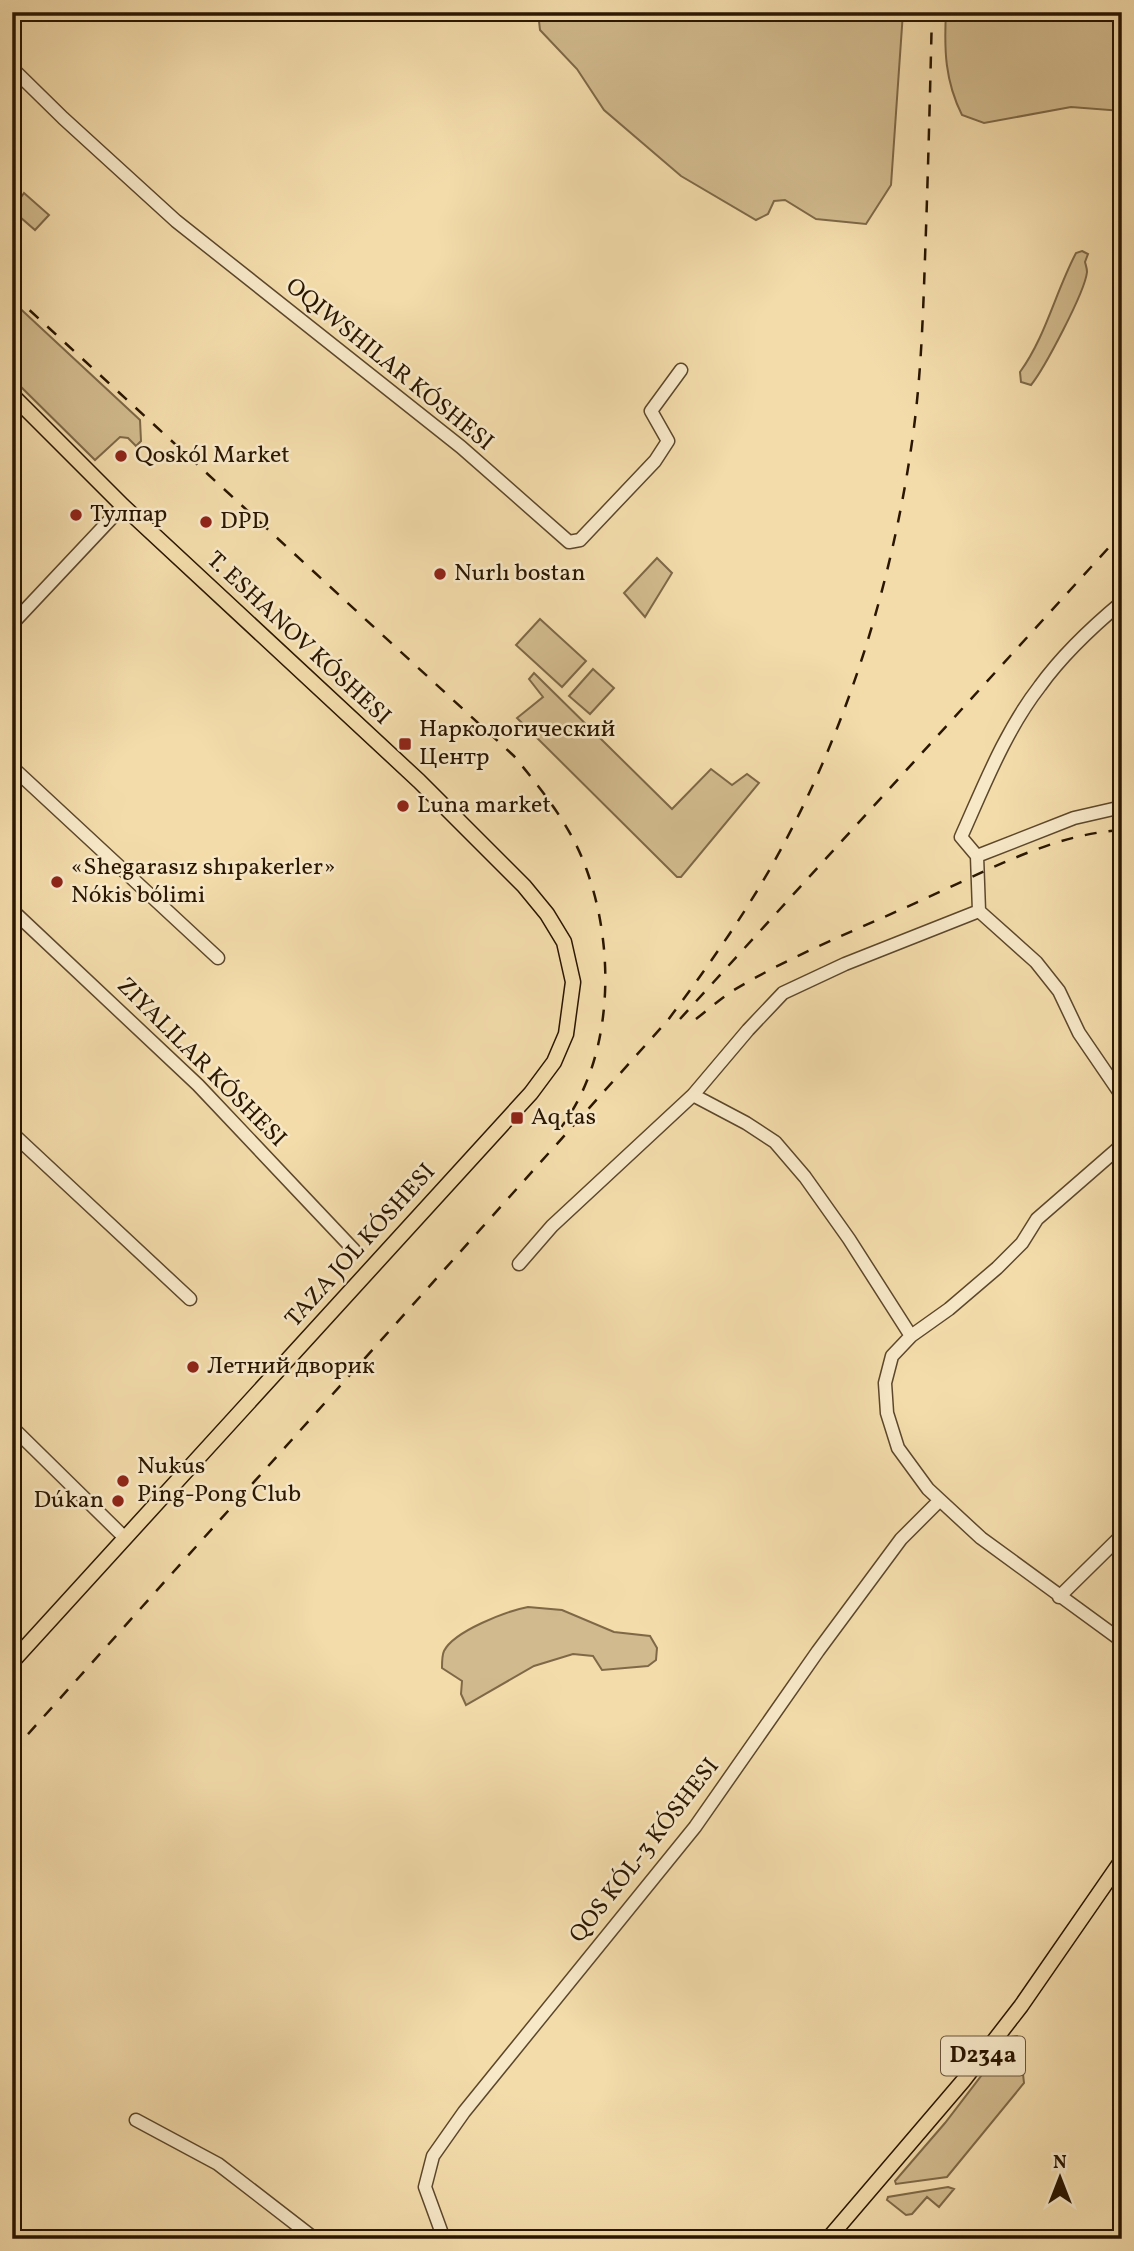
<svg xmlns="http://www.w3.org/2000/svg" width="1134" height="2251" font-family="Vollkorn,serif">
<rect width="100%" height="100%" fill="#f3dbaa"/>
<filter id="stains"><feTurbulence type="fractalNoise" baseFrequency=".00286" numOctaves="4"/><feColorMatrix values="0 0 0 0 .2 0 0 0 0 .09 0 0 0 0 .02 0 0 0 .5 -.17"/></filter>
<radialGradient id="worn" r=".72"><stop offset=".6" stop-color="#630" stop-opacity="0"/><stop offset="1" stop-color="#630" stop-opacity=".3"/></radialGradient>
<path fill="#d1ba8d" stroke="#7e6847" stroke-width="2" d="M538,12H903L891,185L866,224L816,219L785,200L774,201L768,214L756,220L681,176L604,110L577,69L540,30Z
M946,12H1122V111L1071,107L984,123L962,115C945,81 944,50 946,12Z
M24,193L49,215L35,230L12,210Z
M1082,251L1088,254L1085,262C1086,266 1087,268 1087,272C1085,292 1044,369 1031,385L1021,382L1020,372C1046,336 1055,293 1076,253Z
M12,301L140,420L141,441L136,446L128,438L120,437L95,460L12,378Z
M657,558L672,573L645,617L624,593Z
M540,619L586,661L562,687L516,645Z
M593,669L614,688L590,714L569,696Z
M534,673L672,809L711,769L732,785L747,774L759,783L681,877H677L517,718L543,697L529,679Z
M528,1607L562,1610L614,1632L650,1636L657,1648L656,1660L648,1666L602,1670L593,1656L573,1654L534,1666L466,1705L461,1694L462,1681L442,1668C442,1663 442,1655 444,1651C454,1631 507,1611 528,1607Z
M1017,2036L1019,2038L1024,2083L947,2177L896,2184L895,2181L945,2123L1011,2037Z
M948,2187L954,2189L939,2207L927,2197L912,2214L906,2215L887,2200L888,2197Z"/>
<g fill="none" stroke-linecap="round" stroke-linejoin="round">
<g stroke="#5c472b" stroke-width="15">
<path id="minor" d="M12,68L63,118L176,221L461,447L569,542L580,540L655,461L668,441L651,411L681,370
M12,624L123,506
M12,767L218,958
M977,856L1074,818L1122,807
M12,910L198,1085L354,1250
M979,911L977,856L961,837C984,786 1005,731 1040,686C1063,654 1092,627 1122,602
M979,911L1036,962L1059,991L1079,1033L1122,1096
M693,1095L746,1123L775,1142L805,1177L849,1239L911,1336
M12,1133L190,1299
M1122,1145L1037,1219L1022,1243L997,1268L949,1309L911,1336L892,1356L885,1383L887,1413L898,1448L928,1489L981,1538L1122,1641
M519,1264L552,1226L693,1095L748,1030L783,993L845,964L979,911
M12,1427L125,1538
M1059,1597L1122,1535
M136,2120L218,2164L315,2239
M444,2239L425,2187L433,2156L464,2112L695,1827L818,1651L901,1539L940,1500"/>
</g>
<g stroke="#2a1601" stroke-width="17">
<path id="major" d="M12,395L123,506L419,781L524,886L547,914L564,942L573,982L566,1034L554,1062L531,1093L12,1662
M828,2239L963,2081L1021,2006L1122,1860"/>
</g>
<use href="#minor" stroke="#f7e8c8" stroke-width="12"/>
<use href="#major" stroke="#f3dbaa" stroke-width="14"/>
<path stroke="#2a1601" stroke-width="2.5" stroke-dasharray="12 12" stroke-linecap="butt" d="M12,294L514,756C542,790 571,826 586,868C616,949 614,1060 559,1130
M680,1019L1122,533
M696,1019C709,1009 721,998 734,990C794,954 859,929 922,900C985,872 1052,834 1122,830
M12,1752L668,1020C706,969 744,916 775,860C847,731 893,581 913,435C921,376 923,317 925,258C928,176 930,94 932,12"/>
</g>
<g fill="#8f2418" stroke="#f7e8c8" stroke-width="2.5">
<circle cx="121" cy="456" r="7"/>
<circle cx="76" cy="515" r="7"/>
<circle cx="206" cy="522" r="7"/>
<circle cx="440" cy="574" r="7"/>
<rect x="398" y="737" width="14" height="14" rx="3.5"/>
<circle cx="403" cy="806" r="7"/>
<circle cx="57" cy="882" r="7"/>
<rect x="510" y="1111" width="14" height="14" rx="3.5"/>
<circle cx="193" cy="1367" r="7"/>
<circle cx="123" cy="1481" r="7"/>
<circle cx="118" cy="1501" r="7"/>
</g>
<g text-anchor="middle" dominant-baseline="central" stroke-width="5" stroke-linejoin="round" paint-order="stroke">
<rect fill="#f7e8c8" stroke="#68553d" stroke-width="2" x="941" y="2036.5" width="84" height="39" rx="5"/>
<g font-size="23" font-weight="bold" fill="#2a1601">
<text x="983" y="2056">D234a</text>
</g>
<g font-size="24" fill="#2a1601" stroke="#f7e8c8">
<text transform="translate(389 365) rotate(39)">OQIWSHILAR KÓSHESI</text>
<text transform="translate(298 639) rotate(43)">T. ESHANOV KÓSHESI</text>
<text transform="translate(201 1063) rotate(45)">ZIYALILAR KÓSHESI</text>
<text transform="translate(361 1246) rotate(-48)">TAZA JOL KÓSHESI</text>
<text transform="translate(645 1851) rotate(-52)">QOS KÓL-3 KÓSHESI</text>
</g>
<g font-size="24" fill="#2a1601" stroke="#f7e8c8" text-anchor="start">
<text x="135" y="456">Qoskól Market</text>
<text x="90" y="515">Тулпар</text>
<text x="220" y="522">DPD</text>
<text x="454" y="574">Nurlı bostan</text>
<text x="419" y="730">Наркологический<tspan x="419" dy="28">Центр</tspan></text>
<text x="417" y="806">Luna market</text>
<text x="71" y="868">«Shegarasız shıpakerler»<tspan x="71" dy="28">Nókis bólimi</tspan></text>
<text x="531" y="1118">Aq tas</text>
<text x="207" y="1367">Летний дворик</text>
<text x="137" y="1467">Nukus<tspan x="137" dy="28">Ping-Pong Club</tspan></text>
<text x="104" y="1501" text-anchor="end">Dúkan</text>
</g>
</g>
<rect width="1134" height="2251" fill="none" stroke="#f3dbaa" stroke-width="42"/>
<rect x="14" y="14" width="1106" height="2223" fill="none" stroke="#2a1601" stroke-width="3.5"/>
<rect x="21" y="21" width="1092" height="2209" fill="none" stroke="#2a1601" stroke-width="2"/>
<g transform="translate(1060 2178)" stroke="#f7e8c8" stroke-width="5" paint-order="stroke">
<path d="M0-5L12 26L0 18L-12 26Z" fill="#2a1601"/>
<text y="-10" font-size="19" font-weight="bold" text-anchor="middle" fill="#2a1601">N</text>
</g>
<rect width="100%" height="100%" filter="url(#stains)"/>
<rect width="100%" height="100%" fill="url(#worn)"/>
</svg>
